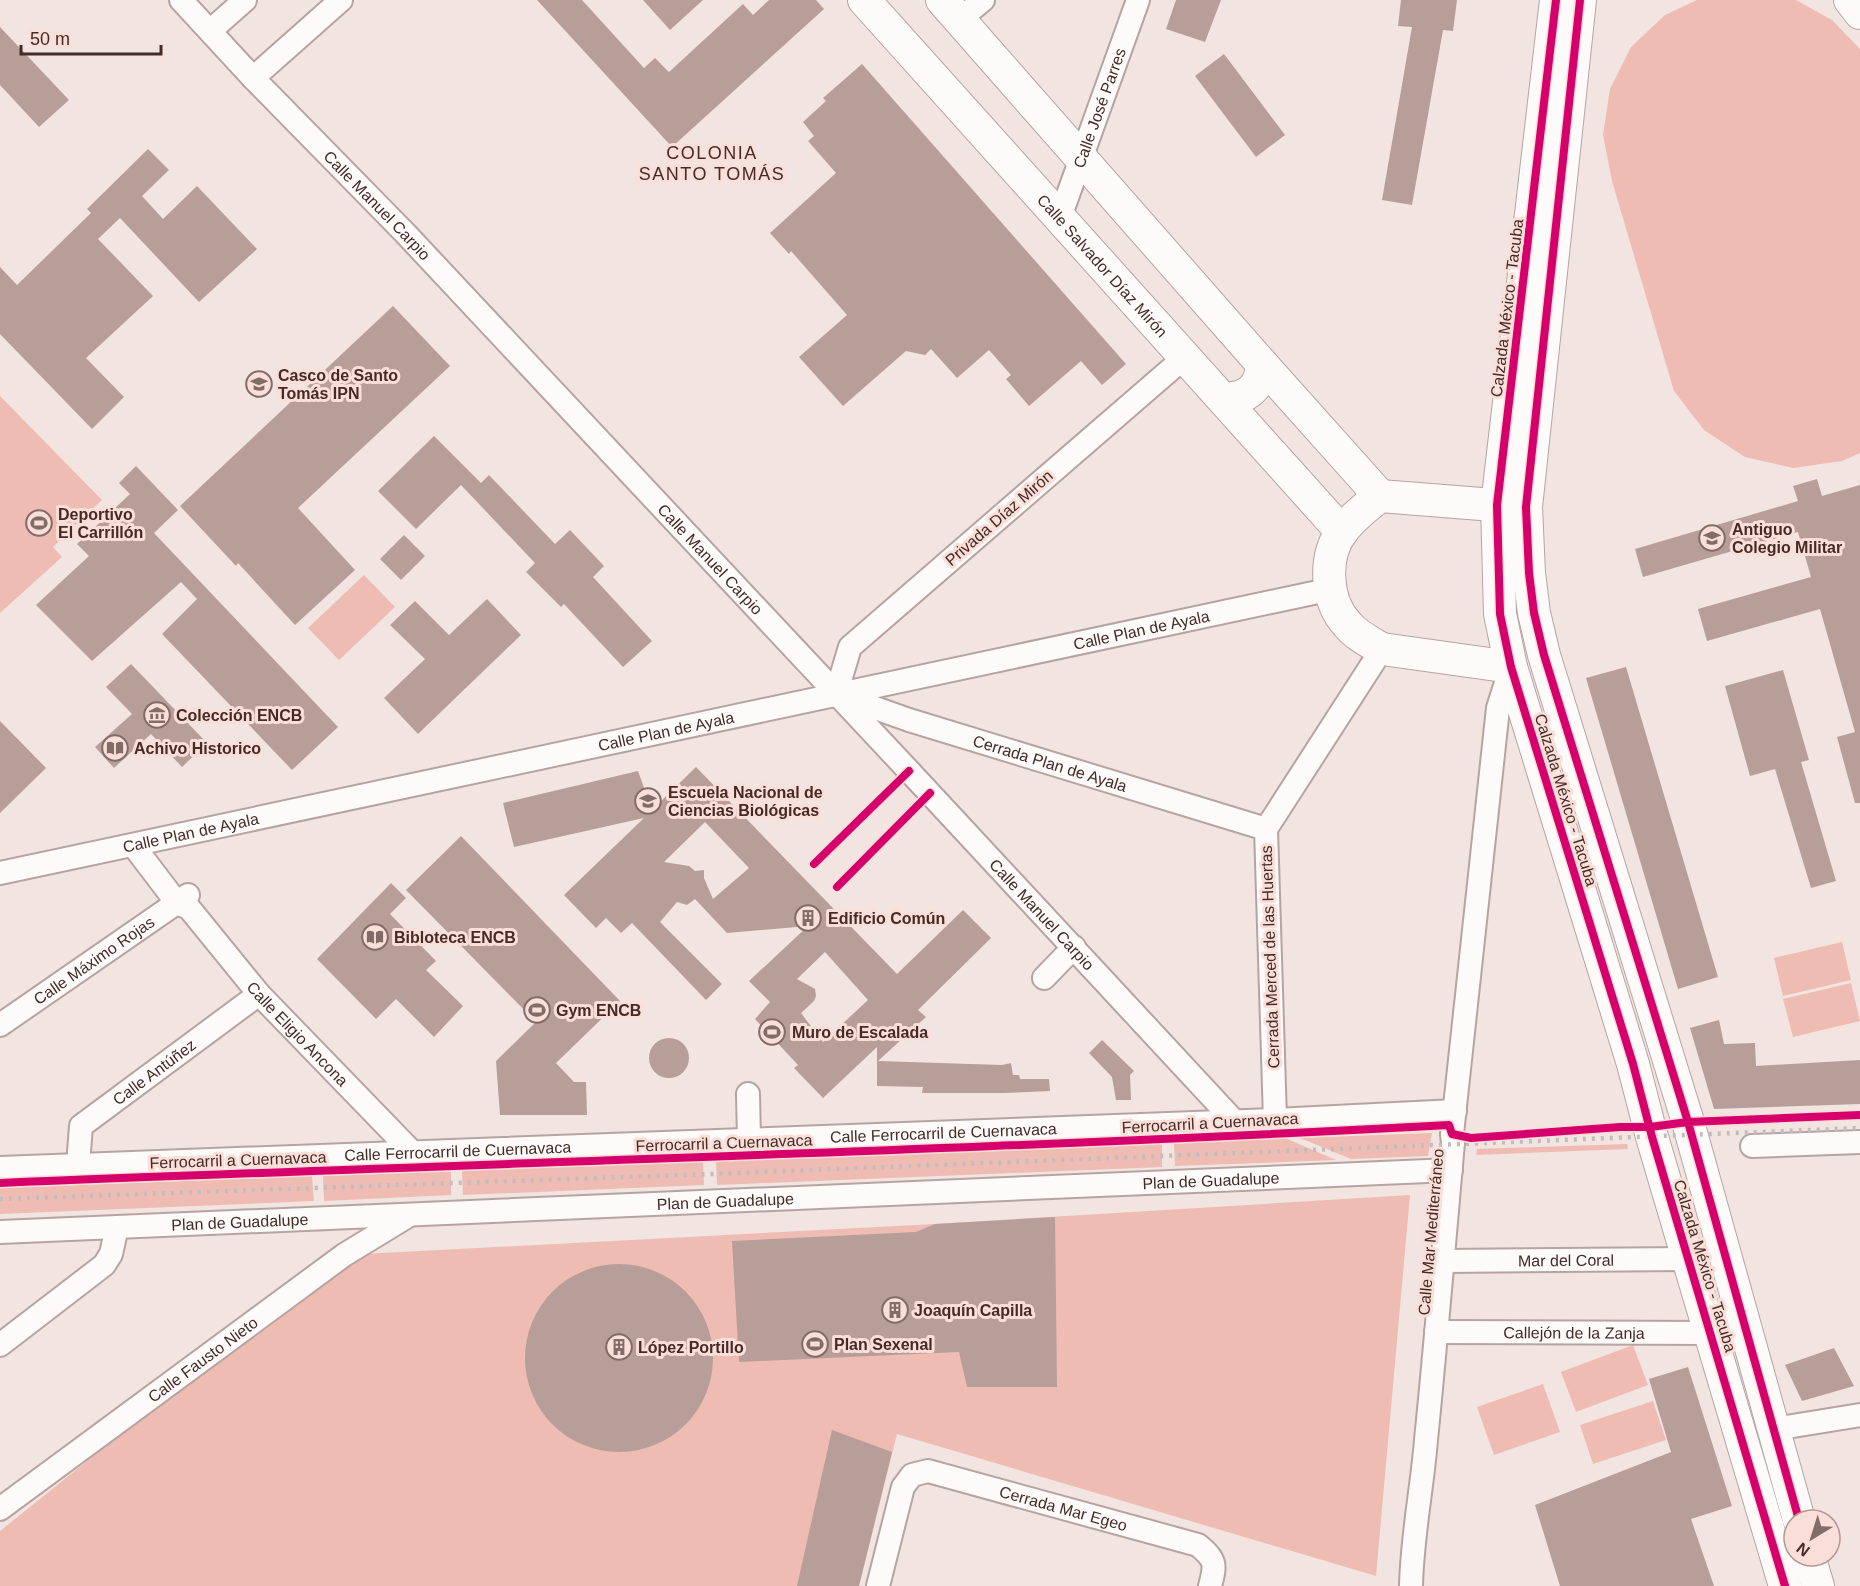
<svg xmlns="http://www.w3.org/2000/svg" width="1860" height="1586" font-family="Helvetica,sans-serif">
<rect width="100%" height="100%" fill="#f2e4e1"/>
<path fill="#eebcb2" d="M1697,0H1796L1832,20L1860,49V453L1842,461L1793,468L1745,457L1704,430L1674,391L1612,181L1603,135L1610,89L1631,47L1665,15Z
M0,396L102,500L53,547L62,557L0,613Z
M364,575L395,607L339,660L308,628Z
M1842,942L1851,980L1783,996L1774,958Z
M1851,983L1860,1021L1793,1037L1783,999Z
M1432,1133L1428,1156L1351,1159L1300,1138Z
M1285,1138L1336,1160L1175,1166L1174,1143Z
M1162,1143V1167L717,1185L716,1160Z
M1627,1144L1628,1149L1476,1155L1477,1149Z
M703,1161L704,1185L463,1195L462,1170Z
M451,1171V1195L324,1201L323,1176Z
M312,1176L314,1201L0,1214V1188Z
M1410,1195L1376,1576L897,1434L859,1586H0V1531L344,1255L935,1224Z
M1633,1345L1648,1385L1576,1412L1561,1372Z
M1543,1384L1560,1432L1494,1455L1477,1407Z
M1653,1401L1666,1440L1593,1464L1580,1425Z"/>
<path fill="#b89e99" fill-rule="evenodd" d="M537,0H582L644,68L655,58L669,72L743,4L753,15L769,0H816L824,9L672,147Z
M643,0H703L670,30Z
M1176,0H1221L1205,42L1166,29Z
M1401,0H1457L1453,31L1443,30L1412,205L1382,200L1412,27L1398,26Z
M0,27L69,100L39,127L0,85Z
M1224,54L1285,135L1256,157L1195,76Z
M862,64L1126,364L1102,385L1081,361L1029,406L1006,379L1011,375L989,350L957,378L931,349L925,355L906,351L843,406L799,357L847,315L791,251L789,254L770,233L836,173L808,141L814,136L803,122L826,101L823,98Z
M148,149L169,170L142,196L163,219L197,186L257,249L199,302L120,218L98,239L153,296L86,358L124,397L92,429L0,334V267L17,285L91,213L87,209Z
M393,306L450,366L298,508L355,570L295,625L238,563L236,566L180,506Z
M434,436L481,483L489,475L555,544L570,530L604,566L593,577L652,641L623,667L564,604L561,607L526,572L535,563L461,485L416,529L378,491Z
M136,466L178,510L154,533L338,727L292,770L162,634L197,599L181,582L92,661L36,605L89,556L77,544L130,494L119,483Z
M1817,479L1822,496L1860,485V803H1855L1837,737L1855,732L1820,609L1707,641L1698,609L1811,577L1798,532L1643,577L1635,549L1798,501L1793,486Z
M404,535L425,556L401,580L380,559Z
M487,599L521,635L418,734L384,698L425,659L390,625L415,601L449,635Z
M131,664L207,743L182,767L151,734L114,768L95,747L132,714L106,687Z
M1626,667L1718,977L1678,989L1586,678Z
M1783,670L1809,760L1801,762L1836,881L1811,888L1775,769L1750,776L1725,686Z
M0,721L46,768L0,813Z
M696,767L897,974L963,910L991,938L918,1010L926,1017L878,1061L1002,1065L1011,1063L1013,1075H1019L1020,1079H1049L1050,1091L1004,1093H922L923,1087L877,1086V1047L823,1098L794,1068L798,1065L755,1019L770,1002L749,981L808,926L727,933L695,899L687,905L677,902L660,922L722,984L706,1000L632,923L621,933L606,918L596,928L564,895L644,818L514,847L503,803L638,771L652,810ZM705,822L749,868L713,899L704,878V870L695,871L689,866L664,862ZM825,952L868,1000L823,1042L801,1013L814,1001L816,996L815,989L797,979Z
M461,836L620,1001L556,1063L574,1082H586L587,1115H500L496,1061L536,1022L406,890Z
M391,883L406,898L390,914L436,961L426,970L463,1006L434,1037L396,999L376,1019L317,959Z
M1719,1020L1724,1044L1755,1043L1756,1066L1860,1060V1104L1714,1109L1690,1028Z
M649 1058a20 20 0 1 1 40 0a20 20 0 1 1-40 0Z
M1102,1040L1134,1071L1130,1075L1131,1100H1116L1112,1077L1089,1053Z
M1055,1217L1057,1387H967L959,1352L739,1362L732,1241L916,1232L935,1224Z
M525 1358a94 94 0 1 1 188 0a94 94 0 1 1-188 0Z
M1834,1348L1854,1386L1802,1401L1785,1365Z
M1688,1367L1732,1506L1691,1519L1714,1586H1560L1535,1505L1671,1452L1649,1379Z
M832,1430L892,1452L859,1586H797Z"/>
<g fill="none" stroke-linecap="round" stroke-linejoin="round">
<g stroke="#b6a4a1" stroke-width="26">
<g id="street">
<path id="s1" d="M181,0L253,78L405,233L909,771L1235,1122"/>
<path d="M960,19L983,0"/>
<path d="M210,31L245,0"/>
<path d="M253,78L341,0"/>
<path id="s2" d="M1060,217L1138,0"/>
<path id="s3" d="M1185,357L850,647L836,694L909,720L1266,829"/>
<path id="s4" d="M133,845L177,903L189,908L259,994L413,1153"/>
<path id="s5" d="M0,873L1332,589"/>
<path d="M1044,978L1074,947"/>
<path id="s6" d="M0,1025L188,895"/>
<path d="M748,1094L749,1140"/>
<path d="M1275,1120L1266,829L1382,649"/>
<path d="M1752,1146L1860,1142"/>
<path id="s7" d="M78,1165L81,1126L259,994"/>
<path id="s8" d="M0,1168L1275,1120L1455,1111"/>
<path id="s9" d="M0,1232L1451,1170"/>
<path id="s10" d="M1443,1261L1690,1259"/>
<path id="s11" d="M1436,1332L1712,1333"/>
<path d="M0,1345L104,1265L111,1254L117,1227"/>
<path d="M1774,1429L1860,1415"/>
<path id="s12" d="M0,1509L344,1255L408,1216"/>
<path id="s13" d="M878,1586L903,1487L912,1475L928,1471L1198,1545C1216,1560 1216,1564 1210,1586"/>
<path d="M1411,1586C1412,1537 1422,1489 1426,1440C1436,1341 1444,1242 1453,1143L1452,1134L1498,708L1511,667"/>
</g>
</g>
<g stroke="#b6a4a1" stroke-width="34">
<g id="secondary">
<path id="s14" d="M864,0L1342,532"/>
<path d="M942,0L1262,364L1380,496"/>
<path d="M1556,0L1497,505L1500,614L1511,667L1633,1064L1652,1137L1785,1586"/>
<path d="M1580,0L1526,507L1529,573L1534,613L1544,655L1688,1122L1799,1520"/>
<path d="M1850,0L1860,13"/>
<path d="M1223,398C1246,400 1261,388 1262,364"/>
<path d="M1511,667L1382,649C1370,642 1357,636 1348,625C1326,602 1322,557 1343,530C1353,517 1367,506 1380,496L1519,507"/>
<path d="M1809,1556L1818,1586"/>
</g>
</g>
<use href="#street" stroke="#fdfbfa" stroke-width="22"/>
<use href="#secondary" stroke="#fdfbfa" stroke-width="32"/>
<path stroke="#c2bdbc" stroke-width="4.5" stroke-dasharray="3 6" stroke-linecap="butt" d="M0,1199L711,1174L1860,1128"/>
<g stroke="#fadfd9" stroke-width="11">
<path id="cycleway" d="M1556,0L1497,505L1500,614L1511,667L1633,1064L1652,1137L1785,1586
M1580,0L1526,507L1529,573L1534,613L1544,655L1688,1122L1799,1520
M814,864L909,771
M837,887L930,793
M0,1183C483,1163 966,1151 1449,1125L1452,1134L1471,1138L1620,1127H1650L1688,1122L1860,1115"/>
</g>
<use href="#cycleway" stroke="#d6006c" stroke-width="8"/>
</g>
<defs>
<g id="university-ring" transform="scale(1.35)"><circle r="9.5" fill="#fadfd9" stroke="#826c67" stroke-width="1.5"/><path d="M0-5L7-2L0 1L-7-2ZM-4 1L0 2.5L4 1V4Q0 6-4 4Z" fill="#826c67"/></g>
<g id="stadium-ring" transform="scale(1.35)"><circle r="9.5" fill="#fadfd9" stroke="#826c67" stroke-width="1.5"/><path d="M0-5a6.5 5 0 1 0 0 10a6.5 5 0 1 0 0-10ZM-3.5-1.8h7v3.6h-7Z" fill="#826c67"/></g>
<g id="museum-ring" transform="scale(1.35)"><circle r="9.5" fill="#fadfd9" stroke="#826c67" stroke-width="1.5"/><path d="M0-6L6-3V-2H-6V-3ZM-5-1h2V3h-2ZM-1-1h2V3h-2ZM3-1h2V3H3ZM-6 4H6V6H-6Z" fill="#826c67"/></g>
<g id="library-ring" transform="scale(1.35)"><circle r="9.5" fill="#fadfd9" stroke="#826c67" stroke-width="1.5"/><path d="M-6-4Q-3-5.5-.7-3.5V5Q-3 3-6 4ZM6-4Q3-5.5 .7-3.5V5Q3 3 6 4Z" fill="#826c67"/></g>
<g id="building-ring" transform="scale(1.35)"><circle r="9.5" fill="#fadfd9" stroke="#826c67" stroke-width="1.5"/><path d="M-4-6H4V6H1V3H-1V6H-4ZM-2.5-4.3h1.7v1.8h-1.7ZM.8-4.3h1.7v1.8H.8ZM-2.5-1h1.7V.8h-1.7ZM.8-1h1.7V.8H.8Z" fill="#826c67"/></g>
</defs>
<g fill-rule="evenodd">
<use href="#university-ring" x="259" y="384"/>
<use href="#stadium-ring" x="39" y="523"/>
<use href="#university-ring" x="1712" y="538"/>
<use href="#museum-ring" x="157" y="715"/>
<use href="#library-ring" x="115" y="748"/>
<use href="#university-ring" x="648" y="801"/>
<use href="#building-ring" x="808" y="918"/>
<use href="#library-ring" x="375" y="937"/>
<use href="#stadium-ring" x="537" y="1010"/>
<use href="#stadium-ring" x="772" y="1032"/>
<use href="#building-ring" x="895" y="1310"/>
<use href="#stadium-ring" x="815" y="1344"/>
<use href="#building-ring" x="619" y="1347"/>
</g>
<g text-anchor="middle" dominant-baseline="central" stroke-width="6" stroke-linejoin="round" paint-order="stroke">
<g font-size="16" fill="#452b26" stroke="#fadfd9">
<text stroke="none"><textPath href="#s2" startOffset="116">Calle José Parres</textPath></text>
<text stroke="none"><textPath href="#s1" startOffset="284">Calle Manuel Carpio</textPath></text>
<text stroke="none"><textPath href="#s14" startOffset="357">Calle Salvador Díaz Mirón</textPath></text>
<text transform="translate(1507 308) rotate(-83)">Calzada México - Tacuba</text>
<text transform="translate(999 518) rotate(-41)">Privada Díaz Mirón</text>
<text stroke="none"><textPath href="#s1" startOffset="770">Calle Manuel Carpio</textPath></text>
<text stroke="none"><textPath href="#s5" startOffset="1167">Calle Plan de Ayala</textPath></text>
<text stroke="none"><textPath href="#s5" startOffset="681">Calle Plan de Ayala</textPath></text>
<text stroke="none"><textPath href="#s3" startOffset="717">Cerrada Plan de Ayala</textPath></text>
<text transform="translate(1566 800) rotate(73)">Calzada México - Tacuba</text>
<text stroke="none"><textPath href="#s5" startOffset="195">Calle Plan de Ayala</textPath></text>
<text stroke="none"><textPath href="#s1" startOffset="1256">Calle Manuel Carpio</textPath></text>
<text transform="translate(1270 957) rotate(-92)">Cerrada Merced de las Huertas</text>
<text stroke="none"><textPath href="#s6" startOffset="114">Calle Máximo Rojas</textPath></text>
<text stroke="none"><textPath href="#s4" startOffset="252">Calle Eligio Ancona</textPath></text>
<text stroke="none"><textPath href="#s7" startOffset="130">Calle Antúñez</textPath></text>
<text transform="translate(1210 1123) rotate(-3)">Ferrocarril a Cuernavaca</text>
<text stroke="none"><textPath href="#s8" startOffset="944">Calle Ferrocarril de Cuernavaca</textPath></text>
<text transform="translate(724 1143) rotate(-2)">Ferrocarril a Cuernavaca</text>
<text stroke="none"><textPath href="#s8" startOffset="458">Calle Ferrocarril de Cuernavaca</textPath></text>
<text transform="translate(238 1160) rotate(-2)">Ferrocarril a Cuernavaca</text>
<text stroke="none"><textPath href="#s9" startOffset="1212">Plan de Guadalupe</textPath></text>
<text stroke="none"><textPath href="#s9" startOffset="726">Plan de Guadalupe</textPath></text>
<text stroke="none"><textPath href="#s9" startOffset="240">Plan de Guadalupe</textPath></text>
<text transform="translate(1431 1232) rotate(-85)">Calle Mar Mediterráneo</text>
<text stroke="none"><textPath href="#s10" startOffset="123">Mar del Coral</textPath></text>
<text transform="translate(1705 1266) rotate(73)">Calzada México - Tacuba</text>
<text stroke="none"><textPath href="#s11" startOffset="138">Callejón de la Zanja</textPath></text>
<text stroke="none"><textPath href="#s12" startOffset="252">Calle Fausto Nieto</textPath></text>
<text stroke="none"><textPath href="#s13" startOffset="274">Cerrada Mar Egeo</textPath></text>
</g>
<g font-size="16" font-weight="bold" fill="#452b26" stroke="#fadfd9" text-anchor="start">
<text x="278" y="375">Casco de Santo<tspan x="278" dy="18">Tomás IPN</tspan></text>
<text x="58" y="514">Deportivo<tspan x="58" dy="18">El Carrillón</tspan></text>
<text x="1732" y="529">Antiguo<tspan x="1732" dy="18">Colegio Militar</tspan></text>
<text x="176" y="715">Colección ENCB</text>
<text x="134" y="748">Achivo Historico</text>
<text x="668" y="792">Escuela Nacional de<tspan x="668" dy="18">Ciencias Biológicas</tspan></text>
<text x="828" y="918">Edificio Común</text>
<text x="394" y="937">Bibloteca ENCB</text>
<text x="556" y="1010">Gym ENCB</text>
<text x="792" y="1032">Muro de Escalada</text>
<text x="914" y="1310">Joaquín Capilla</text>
<text x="834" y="1344">Plan Sexenal</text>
<text x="638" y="1347">López Portillo</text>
</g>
<g font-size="18" letter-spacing="1.5" fill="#452b26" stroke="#fadfd9">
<text x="712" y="153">COLONIA<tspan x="712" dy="21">SANTO TOMÁS</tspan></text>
</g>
</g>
<g transform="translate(1812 1538) rotate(218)"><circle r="28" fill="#fadfd9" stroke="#b29791" stroke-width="1.5"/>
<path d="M0-4.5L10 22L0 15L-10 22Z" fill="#826c67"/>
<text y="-9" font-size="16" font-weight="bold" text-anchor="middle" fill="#452b26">N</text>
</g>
<path d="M21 45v9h140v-9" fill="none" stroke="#452b26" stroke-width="3"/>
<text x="30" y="45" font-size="18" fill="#452b26" stroke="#fadfd9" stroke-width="4.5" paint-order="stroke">50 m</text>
</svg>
